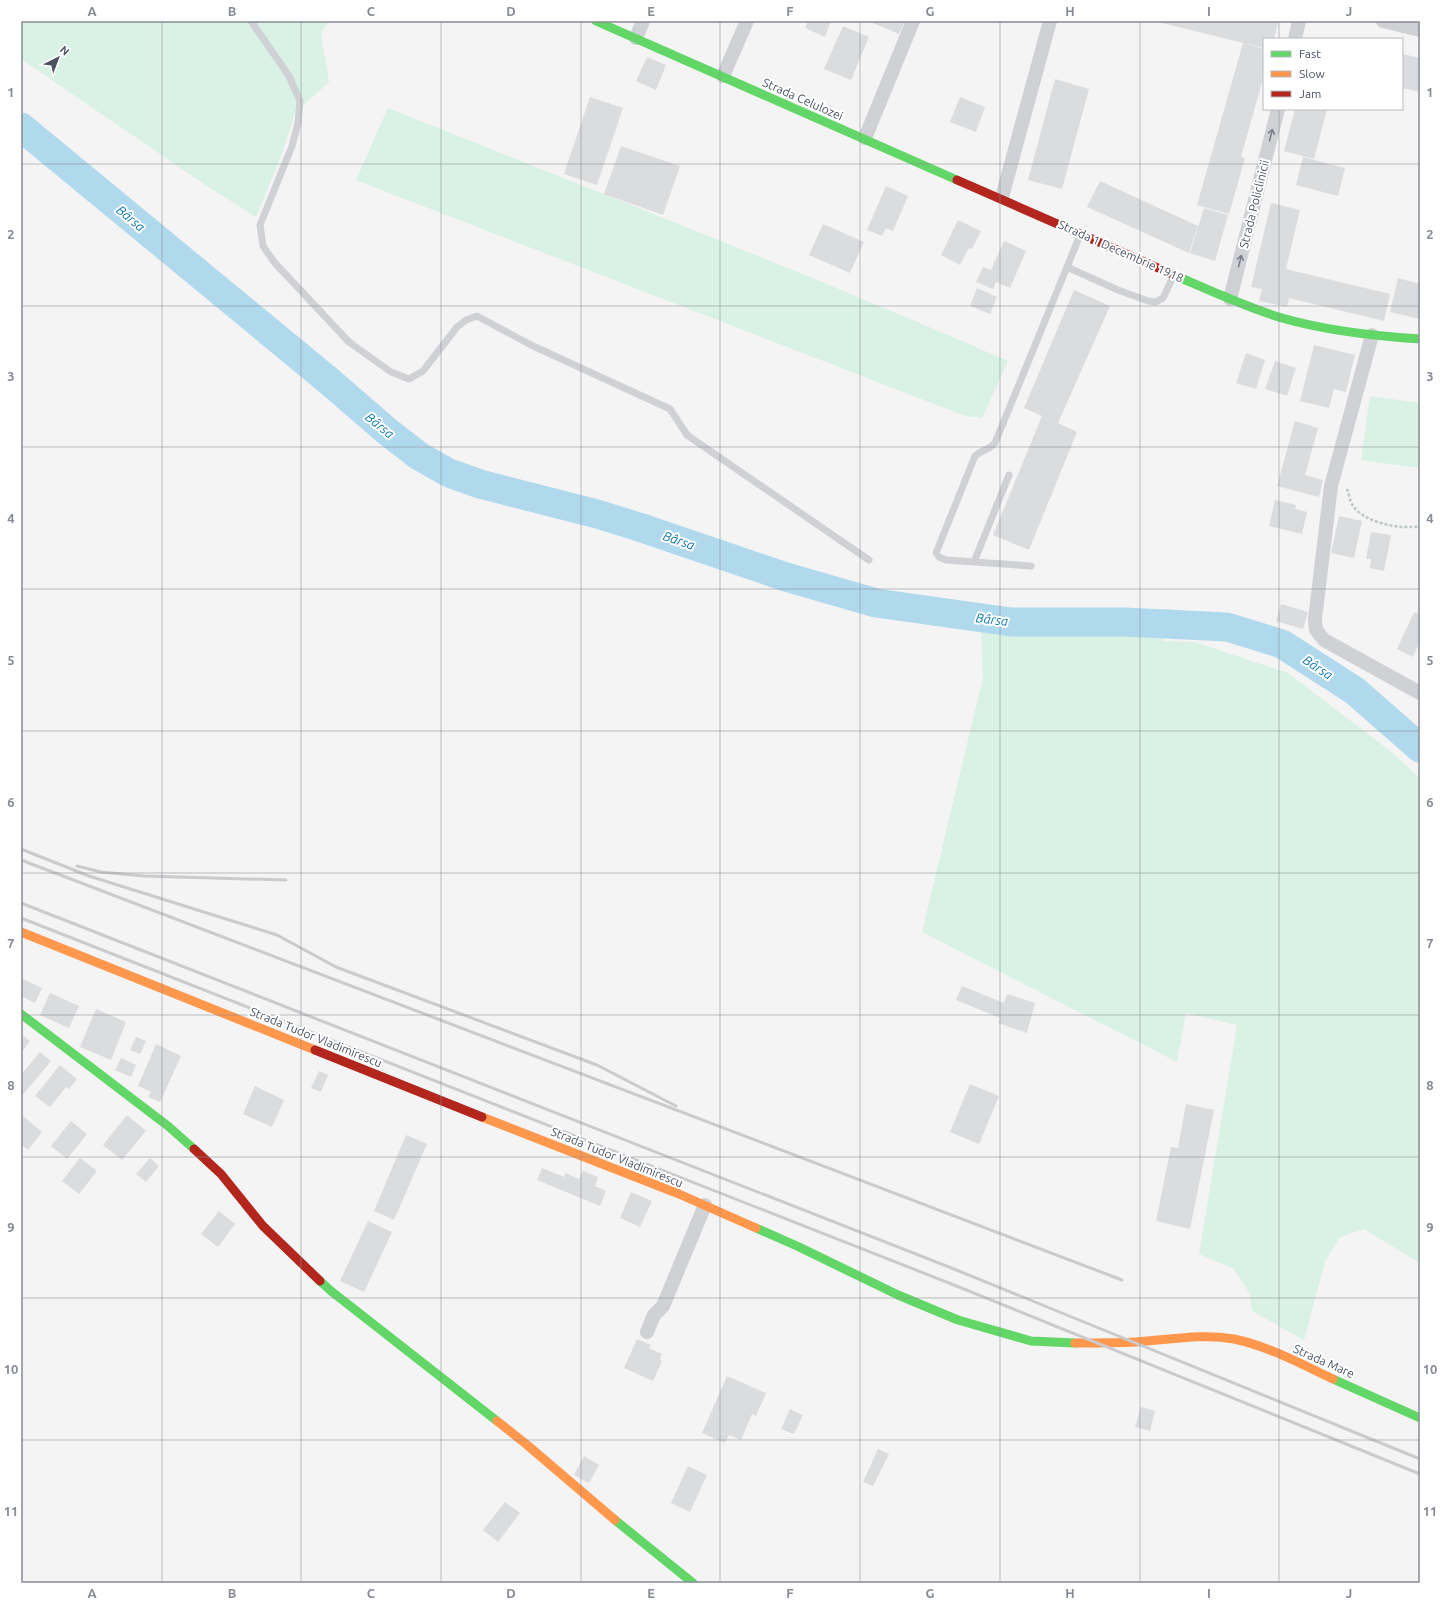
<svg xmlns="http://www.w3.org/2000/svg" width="1441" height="1604" font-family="Ubuntu,sans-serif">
<rect width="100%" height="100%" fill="#f4f4f4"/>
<path fill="#daf1e6" d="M21,21H329L321,33L329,82L295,113L283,151L256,217L204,184L21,59Z
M388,108C596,191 804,272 1008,361L982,418L965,416L356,180Z
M1370,396L1420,403L1419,468L1361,460Z
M983,608L1169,609L1163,641L1195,642L1288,673L1389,750L1420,778V1263L1364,1229L1340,1237L1325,1262L1304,1340L1252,1311L1250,1294L1234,1269L1199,1254L1237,1025L1186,1013L1177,1062L922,932L983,677L981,634Z"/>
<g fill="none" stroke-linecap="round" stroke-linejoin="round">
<path stroke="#b0d9ee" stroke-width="29" d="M21,127L329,381L388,432L419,456L449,473L480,484L597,514L639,527L786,577L876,603L1011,622H1124L1227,627L1282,644L1355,691L1420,748"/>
</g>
<path fill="#dbdcde" d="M808,21H831L825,37L805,28Z
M868,21H905L899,34Z
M1162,21H1269L1278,23L1274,39H1264V48L1162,23Z
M843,26L869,37L851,80L824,69Z
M1243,43L1264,49V75L1241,157L1245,158L1229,214L1197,205Z
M1402,54L1420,58V92L1402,88Z
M647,57L666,65L656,90L636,81Z
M1055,79L1089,89L1062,189L1028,180Z
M590,97L623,108L597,185L564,174Z
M960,97L985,107L976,132L950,122Z
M1295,109H1327L1314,159L1284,151Z
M621,146L680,166L663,215L604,194Z
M1303,157L1345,168L1338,196L1296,185Z
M1100,181L1198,226L1189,253L1087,207Z
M886,186L908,196L893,231L886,228L882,236L867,230Z
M1271,203L1300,210L1286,269L1390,294L1384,321L1289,298L1287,307L1259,301L1262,289L1251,287Z
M1204,208L1228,215L1215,261L1190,253Z
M958,220L981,231L972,249L969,248L960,265L941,255Z
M823,224L864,242L850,273L809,255Z
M1004,241L1026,251L1010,288L996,282L993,289L976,282L983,267L991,270Z
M1398,278L1420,284V319L1390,312Z
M977,288L997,297L990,314L970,306Z
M1074,290L1110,306L1058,423L1077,432L1029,550L993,535L1042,416L1024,408Z
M1314,345L1355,355L1346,392L1334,389L1329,408L1300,401Z
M1246,353L1265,360L1256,389L1236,383Z
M1275,361L1296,368L1287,396L1265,389Z
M1295,421L1318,428L1305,475L1323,480L1319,497L1277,486Z
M1275,500L1296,505L1295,509L1307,512L1302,534L1269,526Z
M1339,516L1362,521L1354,558L1331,553Z
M1371,532L1391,535L1384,571L1370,568L1371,559H1366Z
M1281,604L1308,612L1303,629L1276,621Z
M1414,612L1420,614V641L1413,657L1397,649Z
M21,978L42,988L35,1003L21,996Z
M962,986L1004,1003L1007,994L1035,1003L1027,1033L998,1023L1000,1018L956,1000Z
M50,993L79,1006L69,1028L40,1015Z
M96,1009L126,1022L111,1060L80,1047Z
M21,1034L30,1041L21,1053Z
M136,1037L146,1041L140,1054L130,1050Z
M156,1044L181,1056L160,1102L148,1097L151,1092L138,1086Z
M40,1052L51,1061L21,1097V1075Z
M121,1058L136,1065L131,1077L115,1070Z
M60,1065L77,1079L69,1089L66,1087L50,1107L35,1096Z
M319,1071L328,1075L321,1092L311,1088Z
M970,1084L999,1096L979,1144L950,1132Z
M255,1086L284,1100L272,1127L243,1114Z
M1186,1104L1214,1110L1190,1229L1156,1221L1171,1147L1178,1148Z
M127,1115L146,1131L122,1160L103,1145Z
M23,1116L42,1132L28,1150L21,1145V1119Z
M71,1121L87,1134L67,1159L51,1146Z
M406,1135L427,1144L394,1220L374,1211Z
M80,1158L97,1171L79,1194L62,1181Z
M150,1158L159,1166L146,1182L136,1174Z
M542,1168L564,1177L565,1173L579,1179L583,1171L598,1177L595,1186L606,1191L600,1206L537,1180Z
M631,1192L652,1201L640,1227L620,1218Z
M219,1211L235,1224L218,1247L201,1234Z
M368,1221L392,1232L364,1292L340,1281Z
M637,1339L651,1345L649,1348L662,1354L660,1360L662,1361L653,1381L624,1368Z
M727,1376L766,1393L756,1416L752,1414L741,1440L729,1435L725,1443L702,1433Z
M1141,1407L1155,1411L1150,1431L1135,1427Z
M790,1409L803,1415L794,1434L781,1429Z
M878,1449L889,1454L873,1486L863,1482Z
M584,1456L599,1465L589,1483L574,1475Z
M688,1466L707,1475L690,1512L671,1503Z
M505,1502L520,1513L498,1542L483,1530Z"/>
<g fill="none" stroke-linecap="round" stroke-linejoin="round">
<path stroke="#bec8c6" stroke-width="2.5" stroke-dasharray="3 2" stroke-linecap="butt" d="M1347,489C1349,494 1350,502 1353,506C1365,523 1401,530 1420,526"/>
<path stroke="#cfd1d4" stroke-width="7" d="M251,21L289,76L300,101L298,123L292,146L260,225L263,246L274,262L349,342L391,372L409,379L423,371L457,327L466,320L477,316L531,345L670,409L687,435L869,560
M1080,235L1067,267L1118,290L1148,301L1156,302L1163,298L1174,275
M974,562L1009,475
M1031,566L946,560L939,557L936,553L975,456C981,450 989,450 995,443L1067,267"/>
<path stroke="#cfd1d4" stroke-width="14" d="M1383,21L1420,30
M636,38L643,21
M1295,39L1299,21
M723,76L747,21
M865,138L913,21
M1002,197L1050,21
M1230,299L1278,109
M1372,335L1331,486L1315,619L1316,630L1324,640L1420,693
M647,1332L654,1315L663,1306L705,1205"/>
<path stroke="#63d668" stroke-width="9" d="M596,21L957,180
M1174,275C1209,290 1245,307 1282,318C1327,331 1373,336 1420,339
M21,1014L168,1126L194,1149
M756,1228L797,1246L898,1295L958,1320L1031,1341L1075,1343
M320,1281L331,1291L497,1421
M1333,1379L1420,1418
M615,1520L693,1583"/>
<path stroke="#ff974d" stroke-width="9" d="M21,932L315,1050
M482,1117L679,1194L756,1228
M1075,1343C1095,1343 1116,1343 1136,1342C1169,1340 1201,1333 1234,1339C1268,1346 1301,1364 1333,1379
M497,1421L526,1444L615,1520"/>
<path stroke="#b3261e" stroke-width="9" d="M957,180L1174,275
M315,1050L482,1117
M194,1149L221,1174L263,1226L320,1281"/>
<path stroke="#cacbcd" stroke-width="3" d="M21,849L89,876L277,935L336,967L597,1065L676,1106
M21,860L1122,1280
M77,866L101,872L144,876L286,880
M21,903L959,1271L1420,1459
M21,918L954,1285L1420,1474"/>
</g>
<defs><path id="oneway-shaft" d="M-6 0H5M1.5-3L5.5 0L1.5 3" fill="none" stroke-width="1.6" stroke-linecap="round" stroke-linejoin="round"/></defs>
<g stroke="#797f89">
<use href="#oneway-shaft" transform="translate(1271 135) rotate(-76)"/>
<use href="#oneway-shaft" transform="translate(1240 261) rotate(-76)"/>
</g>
<path fill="none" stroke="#868b94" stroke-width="1" stroke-opacity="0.55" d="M162,21V1583M301,21V1583M441,21V1583M581,21V1583M720,21V1583M860,21V1583M1000,21V1583M1140,21V1583M1279,21V39M1279,109V1583M21,164H1420M21,306H1420M21,447H1420M21,589H1420M21,731H1420M21,873H1420M21,1015H1420M21,1157H1420M21,1298H1420M21,1440H1420"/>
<g text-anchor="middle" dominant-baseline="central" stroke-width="4" stroke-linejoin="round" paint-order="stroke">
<g font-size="12" fill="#4b5360" stroke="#fff">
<text transform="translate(803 99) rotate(24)">Strada Celulozei</text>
<text transform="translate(1254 204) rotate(-76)">Strada Policlinicii</text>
<text transform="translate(1121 251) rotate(24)">Strada 1 Decembrie 1918</text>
<text transform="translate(316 1037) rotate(22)">Strada Tudor Vladimirescu</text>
<text transform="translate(617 1157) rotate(22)">Strada Tudor Vladimirescu</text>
<text transform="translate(1324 1361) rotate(24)">Strada Mare</text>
</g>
<g font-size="13" font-style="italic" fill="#1178ad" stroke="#fff">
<text transform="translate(131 218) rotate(40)">Bârsa</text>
<text transform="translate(380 425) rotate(39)">Bârsa</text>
<text transform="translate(679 540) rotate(19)">Bârsa</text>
<text transform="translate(992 619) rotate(7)">Bârsa</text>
<text transform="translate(1318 667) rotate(33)">Bârsa</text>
</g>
</g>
<rect width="1441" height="1604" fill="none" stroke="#ffffff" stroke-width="44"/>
<rect x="1263" y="38" width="140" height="72" fill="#ffffff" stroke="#b7babf"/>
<rect x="1271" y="51" width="20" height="6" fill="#63d668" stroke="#b7babf"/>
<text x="1299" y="58" font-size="12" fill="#4b5360">Fast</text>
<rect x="1271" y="71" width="20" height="6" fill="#ff974d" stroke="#b7babf"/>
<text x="1299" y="78" font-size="12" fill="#4b5360">Slow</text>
<rect x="1271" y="91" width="20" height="6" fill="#b3261e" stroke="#b7babf"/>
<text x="1299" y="98" font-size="12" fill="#4b5360">Jam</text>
<g transform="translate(58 58) rotate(42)" stroke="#ffffff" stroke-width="3" paint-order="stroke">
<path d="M0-3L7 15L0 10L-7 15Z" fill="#4b5360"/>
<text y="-6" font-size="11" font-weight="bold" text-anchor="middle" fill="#4b5360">N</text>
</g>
<rect x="22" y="22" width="1397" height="1560" fill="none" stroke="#868b94" stroke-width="1.5"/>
<g font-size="13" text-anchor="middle" font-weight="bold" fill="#868b94">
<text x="92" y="16">A</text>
<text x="232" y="16">B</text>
<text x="371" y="16">C</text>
<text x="511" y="16">D</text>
<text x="651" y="16">E</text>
<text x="790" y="16">F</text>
<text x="930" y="16">G</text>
<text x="1070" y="16">H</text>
<text x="1209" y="16">I</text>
<text x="1349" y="16">J</text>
<text x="11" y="97">1</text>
<text x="1430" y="97">1</text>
<text x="11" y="239">2</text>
<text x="1430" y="239">2</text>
<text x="11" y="381">3</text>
<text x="1430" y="381">3</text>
<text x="11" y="523">4</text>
<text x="1430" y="523">4</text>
<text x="11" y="665">5</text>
<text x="1430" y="665">5</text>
<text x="11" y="807">6</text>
<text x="1430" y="807">6</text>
<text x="11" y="948">7</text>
<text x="1430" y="948">7</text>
<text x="11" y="1090">8</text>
<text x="1430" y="1090">8</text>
<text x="11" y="1232">9</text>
<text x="1430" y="1232">9</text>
<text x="11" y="1374">10</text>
<text x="1430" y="1374">10</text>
<text x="11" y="1516">11</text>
<text x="1430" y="1516">11</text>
<text x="92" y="1598">A</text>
<text x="232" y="1598">B</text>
<text x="371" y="1598">C</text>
<text x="511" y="1598">D</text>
<text x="651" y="1598">E</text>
<text x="790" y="1598">F</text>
<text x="930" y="1598">G</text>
<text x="1070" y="1598">H</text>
<text x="1209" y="1598">I</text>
<text x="1349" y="1598">J</text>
</g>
</svg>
